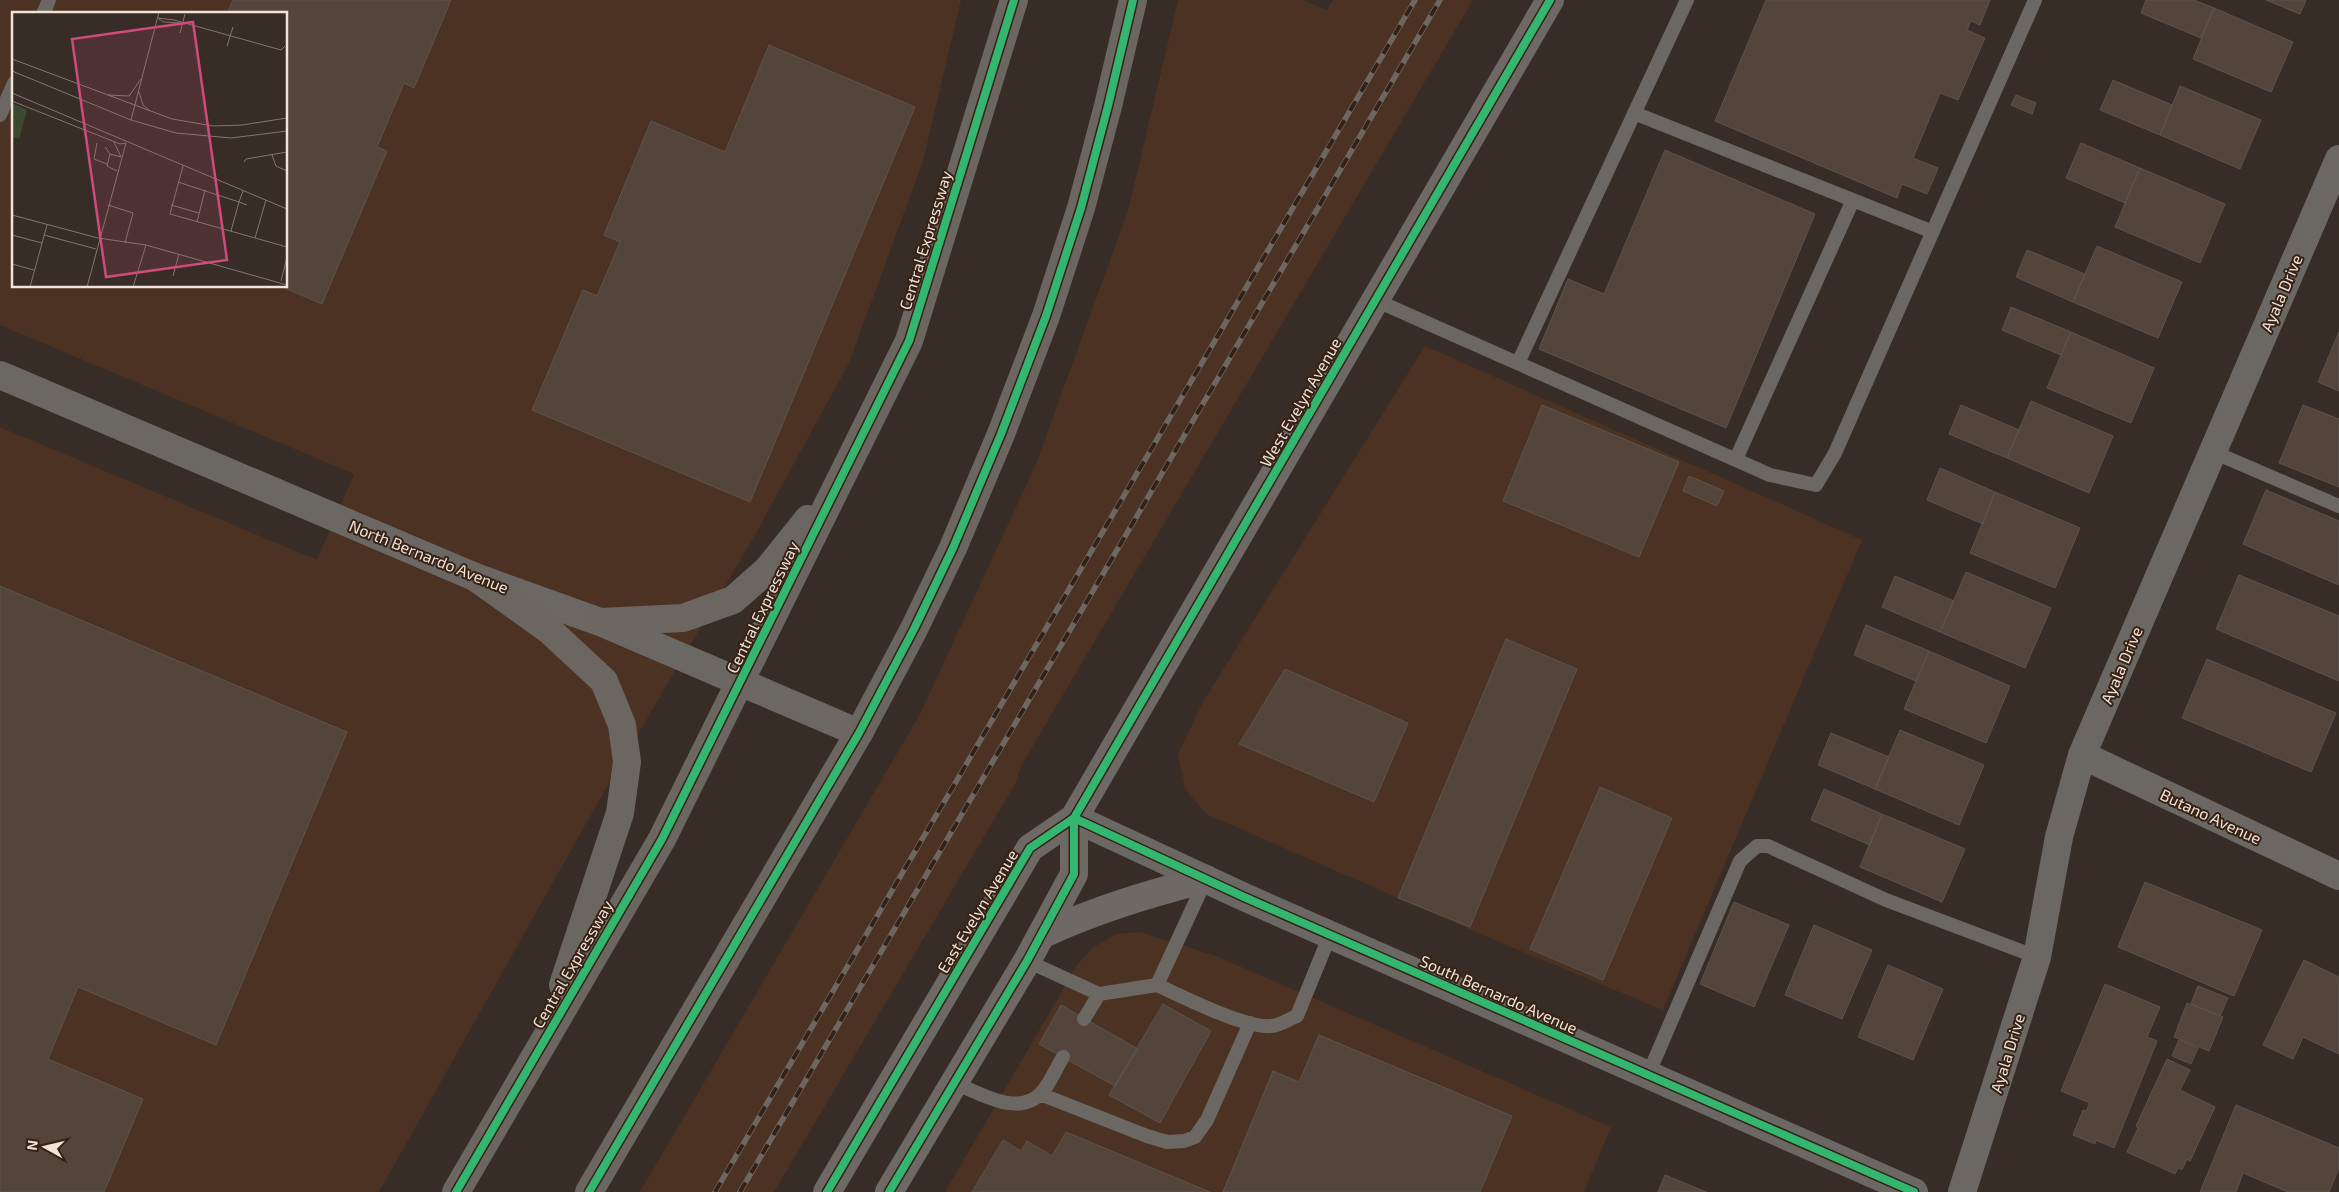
<svg xmlns="http://www.w3.org/2000/svg" width="2339" height="1192" font-family="'Exo 2',sans-serif">
<rect width="100%" height="100%" fill="#382d26"/>
<path fill="#4b3222" fill-rule="evenodd" d="M0,0H961L923,161L849,363L755,535L601,797L379,1192H0V427L317,560L354,474L0,325ZM14,14H286V286H14Z
M1178,0H1302L1327,10L1333,0H1473L1021,766L1015,784L774,1192H640L920,714L1036,464L1128,211Z
M1425,346L1862,540L1663,1010L1492,939L1206,814L1185,789L1178,754L1203,702Z
M1140,932L1216,956L1611,1127L1584,1192H945L1078,964L1091,949L1116,934Z"/>
<path fill="#53453b" stroke="#5d544d" d="M233,0H451L414,88L404,83L377,147L387,151L322,304L280,286H286V14H227Z
M1766,0H1990L1980,25L1971,21L1967,30L1985,38L1958,100L1940,93L1913,158L1938,168L1927,194L1902,184L1897,198L1715,121Z
M2146,0H2194L2214,8L2201,38L2141,13Z
M2266,0H2306L2300,14Z
M2214,8L2293,42L2271,92L2193,59Z
M769,45L915,107L750,502L532,410L583,290L597,296L620,242L604,235L651,121L725,152Z
M2113,80L2172,105L2160,135L2100,110Z
M2180,86L2261,120L2240,169L2160,135Z
M2016,95L2036,103L2032,114L2011,105Z
M2081,143L2140,168L2125,203L2066,178Z
M1665,150L1815,214L1726,428L1539,349L1568,279L1604,294Z
M2140,168L2225,204L2200,263L2115,227Z
M2097,246L2182,282L2158,338L2073,302Z
M2027,250L2085,274L2073,302L2016,277Z
M2011,307L2071,332L2061,355L2002,330Z
M2071,332L2154,368L2131,423L2047,388Z
M2339,332V391L2318,382Z
M2031,401L2113,436L2089,493L2007,458Z
M1542,405L1679,462L1639,557L1503,501Z
M1961,405L2019,430L2007,458L1949,434Z
M2303,405L2339,419V487L2279,463Z
M1940,468L1995,492L1983,524L1927,500Z
M1689,476L1724,491L1717,506L1683,491Z
M2266,490L2339,521V585L2243,544Z
M1995,492L2080,528L2055,588L1970,553Z
M1966,572L2051,608L2025,668L1940,632Z
M2239,575L2339,616V681L2216,629Z
M1895,576L1954,601L1940,632L1882,607Z
M0,586L347,732L216,1045L78,987L48,1059L143,1099L104,1192H0Z
M1866,625L1929,651L1916,681L1854,655Z
M1506,639L1577,669L1470,927L1398,898Z
M1929,651L2010,686L1986,743L1904,709Z
M2207,659L2336,713L2311,772L2182,718Z
M1285,669L1408,723L1374,802L1239,744Z
M1900,730L1984,765L1959,825L1875,789Z
M1831,733L1889,757L1875,789L1818,765Z
M1600,787L1672,818L1603,980L1530,949Z
M1824,789L1882,814L1870,845L1811,820Z
M1882,814L1965,849L1942,902L1860,867Z
M2145,882L2262,930L2234,996L2118,947Z
M1734,902L1789,925L1754,1007L1700,984Z
M1814,925L1872,950L1842,1019L1785,995Z
M2304,960L2339,977V1054L2303,1037L2293,1059L2263,1045Z
M1888,965L1943,989L1913,1060L1858,1037Z
M2105,984L2160,1007L2147,1037L2157,1041L2114,1148L2096,1140L2095,1144L2073,1135L2083,1110L2086,1111L2090,1103L2061,1091Z
M2198,986L2228,998L2220,1016L2191,1004Z
M2187,1003L2223,1017L2209,1051L2174,1037Z
M1163,1004L1211,1031L1160,1123L1109,1095Z
M1061,1005L1138,1049L1115,1086L1039,1044Z
M1319,1035L1512,1116L1480,1192H1223L1273,1071L1299,1082Z
M2179,1040L2198,1048L2191,1064L2172,1056Z
M2167,1059L2190,1070L2180,1090L2215,1107L2190,1161L2187,1159L2182,1170L2178,1168L2175,1174L2127,1152L2138,1128L2136,1126Z
M2236,1105L2339,1148V1168L2329,1192H2288L2243,1173L2236,1192H2200Z
M1066,1132L1210,1192H972L1003,1140L1021,1151L1027,1141L1052,1156Z
M1665,1175L1706,1192H1658Z"/>
<g fill="none" stroke-linecap="round" stroke-linejoin="round">
<path stroke="#6b6864" stroke-width="14" d="M43,14L49,0
M1634,113L1933,232
M0,115L14,83
M1375,300L1770,475L1816,485L1835,453L2035,0
M1518,363L1687,0
M2213,452L2339,506
M1736,459L1853,200
M1027,961L1099,994
M1157,985C1181,996 1246,1029 1271,1026C1279,1026 1289,1019 1297,1016L1330,935
M1084,1019L1099,994L1157,985L1206,879
M1648,1075L1740,861L1757,846H1768L1886,900L2037,957
M954,1083C979,1092 1018,1118 1041,1093C1050,1084 1056,1068 1063,1057
M1040,1094L1147,1136L1167,1142L1184,1141L1195,1137L1207,1120L1250,1023"/>
<path stroke="#6b6864" stroke-width="28" d="M0,375L475,577L600,622L859,733
M2082,755L2339,876
M1962,1192L2037,957L2059,837L2082,755L2339,159"/>
<path stroke="#6b6864" stroke-width="28" d="M1074,818L1244,897L1914,1192"/>
<path stroke="#6e6965" stroke-width="28" d="M1041,935C1095,910 1148,894 1206,879
M827,1192L1030,848L1074,818L1550,0
M889,1192L1027,961L1074,874V818"/>
<path stroke="#6c6660" stroke-width="28" d="M475,577L549,630L604,681L622,725L627,762L620,813L563,985
M600,622L683,618L733,600L767,570L808,519
M456,1192L662,839L909,341L1014,0
M589,1192L859,733L914,629L953,548L1001,434L1046,316L1081,208L1108,106L1133,0"/>
<g stroke="#6d6762" stroke-width="5.5">
<path id="rail" d="M715,1192L1415,0
M740,1192L1440,0"/>
</g>
<use href="#rail" stroke="#362214" stroke-width="4" stroke-dasharray="11" stroke-linecap="butt"/>
<g stroke="#362214" stroke-width="11">
<path id="cycleway" d="M1074,818L1244,897L1914,1192
M456,1192L662,839L909,341L1014,0
M589,1192L859,733L914,629L953,548L1001,434L1046,316L1081,208L1108,106L1133,0
M827,1192L1030,848L1074,818L1550,0
M889,1192L1027,961L1074,874V818"/>
</g>
<use href="#cycleway" stroke="#33b770" stroke-width="8"/>
</g>
<g text-anchor="middle" dominant-baseline="central" stroke-width="4" stroke-linejoin="round" paint-order="stroke">
<g font-size="16" fill="#f1e3da" stroke="#362214">
<text transform="translate(925 240) rotate(-73)">Central Expressway</text>
<text transform="translate(2281 293) rotate(-67)">Ayala Drive</text>
<text transform="translate(1300 402) rotate(-60)">West Evelyn Avenue</text>
<text transform="translate(429 556) rotate(22)">North Bernardo Avenue</text>
<text transform="translate(762 607) rotate(-64)">Central Expressway</text>
<text transform="translate(2121 665) rotate(-67)">Ayala Drive</text>
<text transform="translate(2211 816) rotate(25)">Butano Avenue</text>
<text transform="translate(977 911) rotate(-59)">East Evelyn Avenue</text>
<text transform="translate(572 964) rotate(-60)">Central Expressway</text>
<text transform="translate(1499 994) rotate(24)">South Bernardo Avenue</text>
<text transform="translate(2007 1053) rotate(-73)">Ayala Drive</text>
</g>
</g>
<g transform="translate(12 12)">
<rect width="275" height="275" fill="#382d26"/>
<path d="M0,91L15,98L7,127L0,125Z" fill="#3a4a30"/>
<path fill="none" stroke="#82766e" stroke-width="1" d="M168,11L151,10L146,6L162,8L269,38L273,34M168,21L173,2M215,34L221,15M0,47L160,107L201,114L230,113L275,106M0,59L119,108L164,121L219,126L275,119M127,80L131,93L137,98M0,81L275,197M96,83L117,84L129,67M0,89L108,132L114,131M119,108L147,0M102,130L109,145M85,131L82,147L95,152M93,135L98,142L109,145M98,142L95,154L105,159M260,143L264,154L275,159M232,150L234,147L275,140M171,154L158,202L275,235M166,170L227,190L219,219M231,179L227,190L235,193M96,193L121,201L113,231M159,193L187,201M0,203L86,226L134,233L275,273M185,210L193,178M0,223L30,231M32,223L84,237M243,226L254,188M0,252L22,258M161,264L167,242M269,269L275,245M18,275L35,213M75,275L114,131M121,275L134,233"/>
<path fill="#ce4b7b" fill-opacity="0.15" stroke="#ce4b7b" stroke-width="2.5" d="M181,10L215,248L94,265L60,27Z"/>
<rect width="275" height="275" fill="none" stroke="#f1e3da" stroke-width="2.5"/>
</g>
<g transform="translate(45 1147) rotate(278)" stroke="#362214" stroke-width="4" paint-order="stroke">
<path d="M0-4L9 19L0 12L-9 19Z" fill="#f1e3da"/>
<text y="-8" font-size="14" font-weight="bold" text-anchor="middle" fill="#f1e3da">N</text>
</g>
</svg>
